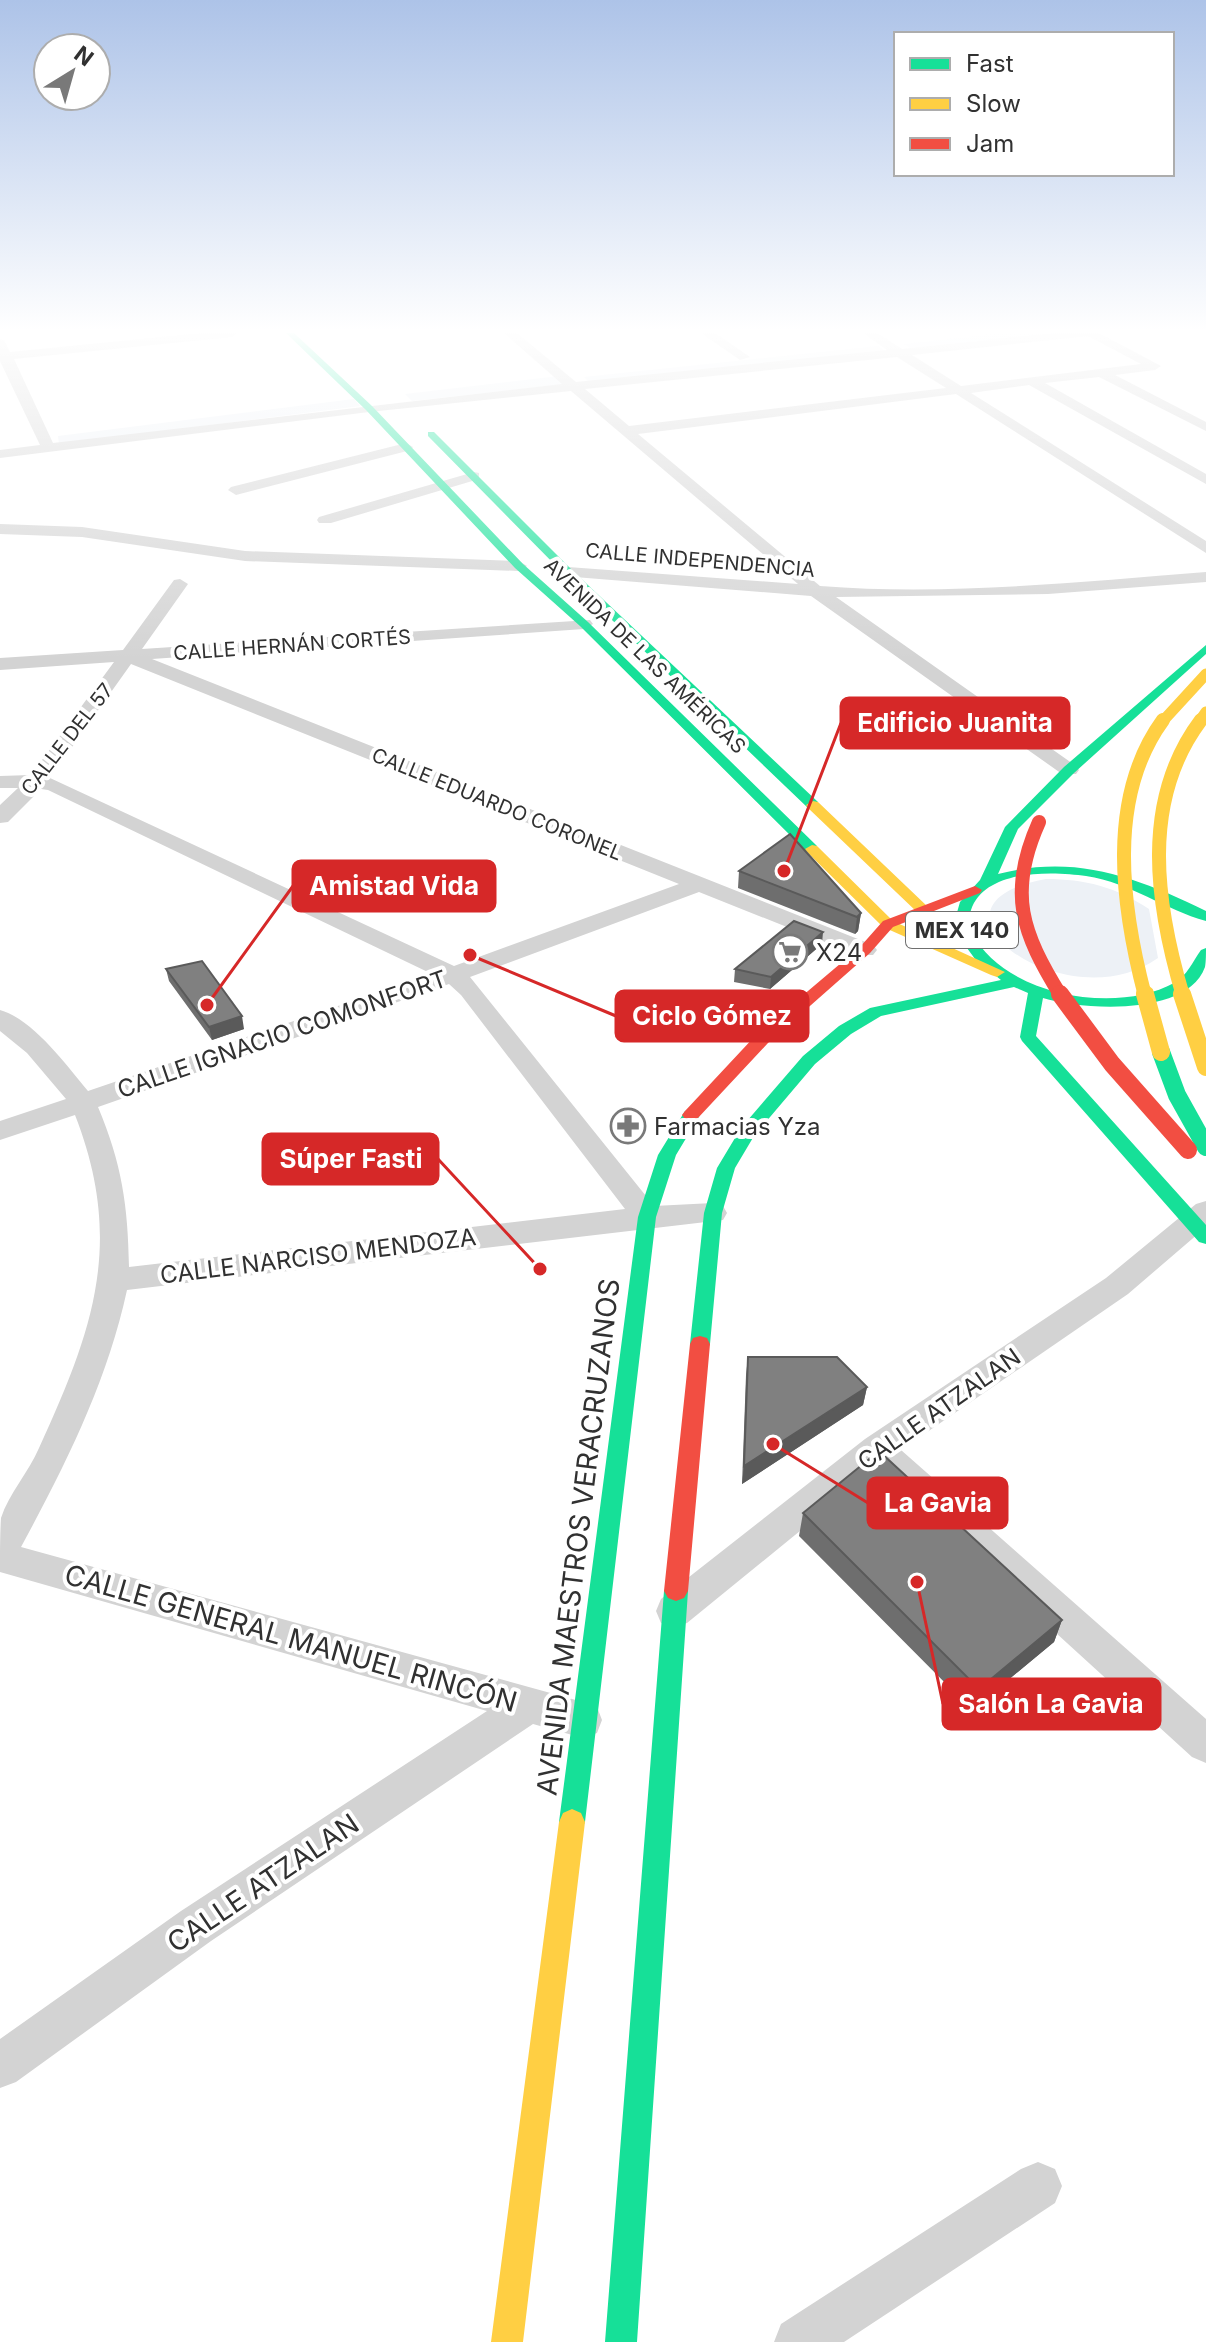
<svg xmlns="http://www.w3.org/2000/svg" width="1206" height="2342" font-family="Inter,sans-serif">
<rect width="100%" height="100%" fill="#fff"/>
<path fill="#edf1f6" d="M1002,333H1062L913,350L904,344Z
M878,346L887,352L589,382L584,377Z
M559,376L567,384L412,401L405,394Z
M354,399L360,406L59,444L58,436Z
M1046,879C1085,879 1116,887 1149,909L1158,958C1066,1024 903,904 1046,879Z"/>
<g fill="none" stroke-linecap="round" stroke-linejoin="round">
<path fill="#d3d3d3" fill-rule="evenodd" d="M201,333H238L232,337L14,359L53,443L562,384L504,333H517L576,382L887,350L863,333H877L902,349L1055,333H1099L1161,366L1155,370L1115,375L1206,422V431L1099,377L1045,383L1206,474V484L1029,385L971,393L1206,541V553L956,394L638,434L820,586C948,596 1079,582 1206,572V582L1048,594L836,597L1076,766L1079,770L1076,774H1062L811,596L562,576L560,572L562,568L568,567L798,584L571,391L369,412L0,458V450L40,445L0,361V339L4,340L10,352ZM1088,336L1141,364L961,386L912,355ZM897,357L946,388L629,426L585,389Z
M701,333H715L750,357L740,360Z
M406,443L413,447L411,450L236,495L228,490L231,487Z
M474,472L479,473V479L331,523H319L317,520L319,517Z
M0,524L82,527L245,551L519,561L527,566L519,571L245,561L82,537L0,534Z
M180,579L188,584L142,649L590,620L593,624L584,629L152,659L873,945L877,950L873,955H857L699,892L470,977L654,1206L713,1203L723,1206L727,1213L723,1220L127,1290C107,1382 66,1464 21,1547L583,1702L597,1707L602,1720L597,1733L583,1738L533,1724L211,1941L16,2082L0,2088V2039L181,1911L487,1711L0,1572C0,1556 0,1533 1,1518C9,1493 29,1472 39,1448C93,1330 125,1243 75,1115L0,1140V1121L66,1099L27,1053L0,1031V1010C33,1019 67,1066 88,1091L432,974L48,790L41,789L8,822L0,823V805L18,788H0V776L31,775L114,662L0,670V658L123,650L174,580ZM131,664L679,884L454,966L50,778ZM449,984L461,995L625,1209L129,1267C128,1206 122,1164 98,1107Z
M1206,1201V1227L1128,1294L901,1450L1206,1719V1763L1192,1757L876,1469L687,1623L674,1627L661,1623L656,1611L661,1599L865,1439L1106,1278L1196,1204Z
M1038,2162L1055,2169L1062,2186L1055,2203L844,2342H774L781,2324L1021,2169Z"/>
<path fill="#16e098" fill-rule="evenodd" d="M286,333H294L372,406L523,564L588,622L817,846V852H807L580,626L515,568L366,410Z
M428,432H434L572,570L818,802V808H808L564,574L428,436Z
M1206,645V654L1074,773L1018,829L998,874C1076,854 1136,877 1206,911V921C1165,910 1132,883 1086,876C1052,871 985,869 971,910C969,917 968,926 972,933C1005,996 1116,1015 1174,983C1187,976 1193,961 1201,950L1206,948C1206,954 1206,962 1205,967C1187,1017 1082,1010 1043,998L1036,1036L1206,1225V1244L1199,1242L1022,1041L1020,1037L1028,993L1014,987L881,1016L851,1034L815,1064L754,1136L735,1168L722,1213L710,1344L707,1350L700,1352L693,1350L690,1344L704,1213L717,1168L741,1128L803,1056L839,1026L870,1008L1001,980L975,959L956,933L954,923L960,902L980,880L1005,827L1064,767Z
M691,1109L700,1115L676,1155L656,1217L585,1822L581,1831L572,1835L563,1831L559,1822L638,1217L658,1155L685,1111Z
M676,1581L684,1584L688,1591L637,2342H605L664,1591L668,1584Z"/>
<path fill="#ffcf43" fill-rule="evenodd" d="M813,801L818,802L928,907V913H918L808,808L806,805Z
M812,845L817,846L893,921L1005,972L997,977L991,975L883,927L807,852L805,849Z
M572,1809L581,1813L585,1822L523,2342H491L559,1822L563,1813Z"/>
<path fill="#f24e42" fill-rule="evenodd" d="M975,886L982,890L980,893L893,927L870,953L768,1043L697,1119H685L682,1115L685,1111L756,1035L860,947L883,921Z
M700,1336L707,1338L710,1344L688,1591L684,1598L676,1601L668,1598L664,1591L690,1344L693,1338Z"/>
<path stroke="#16e098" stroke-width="18" d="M1161,1052L1177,1095L1206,1147"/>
<path stroke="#ffcf43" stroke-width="11" d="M1162,722L1206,674
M1199,722L1206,712"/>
<path stroke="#ffcf43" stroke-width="14" d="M1145,996C1122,908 1106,798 1163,720
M1183,996C1156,905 1140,801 1201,720"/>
<path stroke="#ffcf43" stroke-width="18" d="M1145,994L1161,1052
M1182,994L1206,1067"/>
<path stroke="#f24e42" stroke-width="14" d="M1039,822C1007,893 1022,933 1061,996"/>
<path stroke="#f24e42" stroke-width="18" d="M1060,994L1112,1064L1188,1150"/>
</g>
<path fill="#6e6e6e" d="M739,871L861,913L858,931L855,934L738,888Z
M822,944L770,989L734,982L735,969Z
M166,969L244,1029L212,1040L169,981Z
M748,1357L867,1387L863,1405L742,1484L746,1375Z
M803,1513L1062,1620L1054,1642L972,1710L799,1536Z"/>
<path fill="#5a5a5a" d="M861,913L858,931L855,934L857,917Z
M823,932L822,944L770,989L771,977Z
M242,1016L244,1029L212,1040L209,1027Z
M867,1387L863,1405L742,1484L744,1466Z
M1062,1620L1054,1642L972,1710L979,1689Z"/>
<path fill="#808080" stroke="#5a5a5a" stroke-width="2" d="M790,834L861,913L857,917L739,871Z
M794,921L823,932L771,977L735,969Z
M202,961L242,1016L209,1027L166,969Z
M748,1357H837L867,1387L744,1466Z
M879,1451L1062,1620L979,1689L803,1513Z"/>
<linearGradient id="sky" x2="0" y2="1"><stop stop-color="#adc3e8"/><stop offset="0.5" stop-color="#fff"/><stop offset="1" stop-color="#fff" stop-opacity="0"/></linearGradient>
<rect width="1206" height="660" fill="url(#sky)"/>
<defs>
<g id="supermarket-ring" transform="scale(1.8)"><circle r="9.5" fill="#fff" stroke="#797979" stroke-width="1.5"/><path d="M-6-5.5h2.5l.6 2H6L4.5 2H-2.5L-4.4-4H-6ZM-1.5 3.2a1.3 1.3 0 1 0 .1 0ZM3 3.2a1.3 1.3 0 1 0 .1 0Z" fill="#797979"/></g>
<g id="pharmacy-ring" transform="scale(1.8)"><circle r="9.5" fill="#fff" stroke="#797979" stroke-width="1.5"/><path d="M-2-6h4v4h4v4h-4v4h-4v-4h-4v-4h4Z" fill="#797979"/></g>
</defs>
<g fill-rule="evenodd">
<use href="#supermarket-ring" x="790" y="952"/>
<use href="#pharmacy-ring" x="628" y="1126"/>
</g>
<g text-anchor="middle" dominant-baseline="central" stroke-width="8" stroke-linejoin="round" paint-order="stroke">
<g font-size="20" fill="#313131" stroke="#fff">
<text transform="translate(700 560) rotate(5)">CALLE INDEPENDENCIA</text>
<text transform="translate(292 645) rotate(-4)">CALLE HERNÁN CORTÉS</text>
<text transform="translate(645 656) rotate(44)">AVENIDA DE LAS AMÉRICAS</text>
<text transform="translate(67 739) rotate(-52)">CALLE DEL 57</text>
<text transform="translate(497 804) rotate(22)">CALLE EDUARDO CORONEL</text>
</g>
<rect fill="#fff" stroke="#6f6f6f" stroke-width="2" x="906" y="912" width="112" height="36" rx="6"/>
<g font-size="22" font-weight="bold" fill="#313131">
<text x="962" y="930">MEX 140</text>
</g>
<g font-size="24" fill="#313131" stroke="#fff" text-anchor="start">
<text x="816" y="952">X24</text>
<text x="654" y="1126">Farmacias Yza</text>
</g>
<g font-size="24" fill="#313131" stroke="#fff">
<text transform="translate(282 1034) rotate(-19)">CALLE IGNACIO COMONFORT</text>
<text transform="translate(318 1256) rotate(-7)">CALLE NARCISO MENDOZA</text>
<text transform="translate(939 1409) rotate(-35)">CALLE ATZALAN</text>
</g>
<g font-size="28" fill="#313131" stroke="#fff">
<text transform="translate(578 1537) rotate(-83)">AVENIDA MAESTROS VERACRUZANOS</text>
<text transform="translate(291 1638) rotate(16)">CALLE GENERAL MANUEL RINCÓN</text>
<text transform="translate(263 1883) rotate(-34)">CALLE ATZALAN</text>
</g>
</g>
<path fill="none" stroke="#d62828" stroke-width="3" d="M784 871L841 723M207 1005L293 886M470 955L616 1016M540 1269L438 1159M773 1444L868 1503M917 1582L943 1704"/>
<g fill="#d62828" stroke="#fff" stroke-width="3">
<circle cx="784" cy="871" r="8"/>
<circle cx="207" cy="1005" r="8"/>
<circle cx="470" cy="955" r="8"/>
<circle cx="540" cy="1269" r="8"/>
<circle cx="773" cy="1444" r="8"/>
<circle cx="917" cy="1582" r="8"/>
</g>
<g fill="#d62828" stroke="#d62828" stroke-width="3">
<rect x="841" y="698" width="228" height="50" rx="8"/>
<rect x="293" y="861" width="202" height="50" rx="8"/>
<rect x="616" y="991" width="192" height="50" rx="8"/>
<rect x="263" y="1134" width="175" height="50" rx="8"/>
<rect x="868" y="1478" width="139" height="50" rx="8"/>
<rect x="943" y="1679" width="217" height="50" rx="8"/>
</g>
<g font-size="26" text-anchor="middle" font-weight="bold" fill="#fff">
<text x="955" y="732">Edificio Juanita</text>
<text x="394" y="895">Amistad Vida</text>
<text x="712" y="1025">Ciclo Gómez</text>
<text x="351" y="1168">Súper Fasti</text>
<text x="938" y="1512">La Gavia</text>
<text x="1051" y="1713">Salón La Gavia</text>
</g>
<rect x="894" y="32" width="280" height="144" fill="#ffffff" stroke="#adadad" stroke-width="2"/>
<rect x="910" y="58" width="40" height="12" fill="#16e098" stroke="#adadad" stroke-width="2"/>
<text x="966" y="72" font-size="24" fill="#313131">Fast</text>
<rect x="910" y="98" width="40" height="12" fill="#ffcf43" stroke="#adadad" stroke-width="2"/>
<text x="966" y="112" font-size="24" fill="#313131">Slow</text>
<rect x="910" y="138" width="40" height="12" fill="#f24e42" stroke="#adadad" stroke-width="2"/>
<text x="966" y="152" font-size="24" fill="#313131">Jam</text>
<g transform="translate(72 72) rotate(37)"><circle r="38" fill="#ffffff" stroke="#adadad" stroke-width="2"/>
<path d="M0-6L14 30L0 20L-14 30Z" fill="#797979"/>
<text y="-12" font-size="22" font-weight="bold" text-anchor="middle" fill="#313131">N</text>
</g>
</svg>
